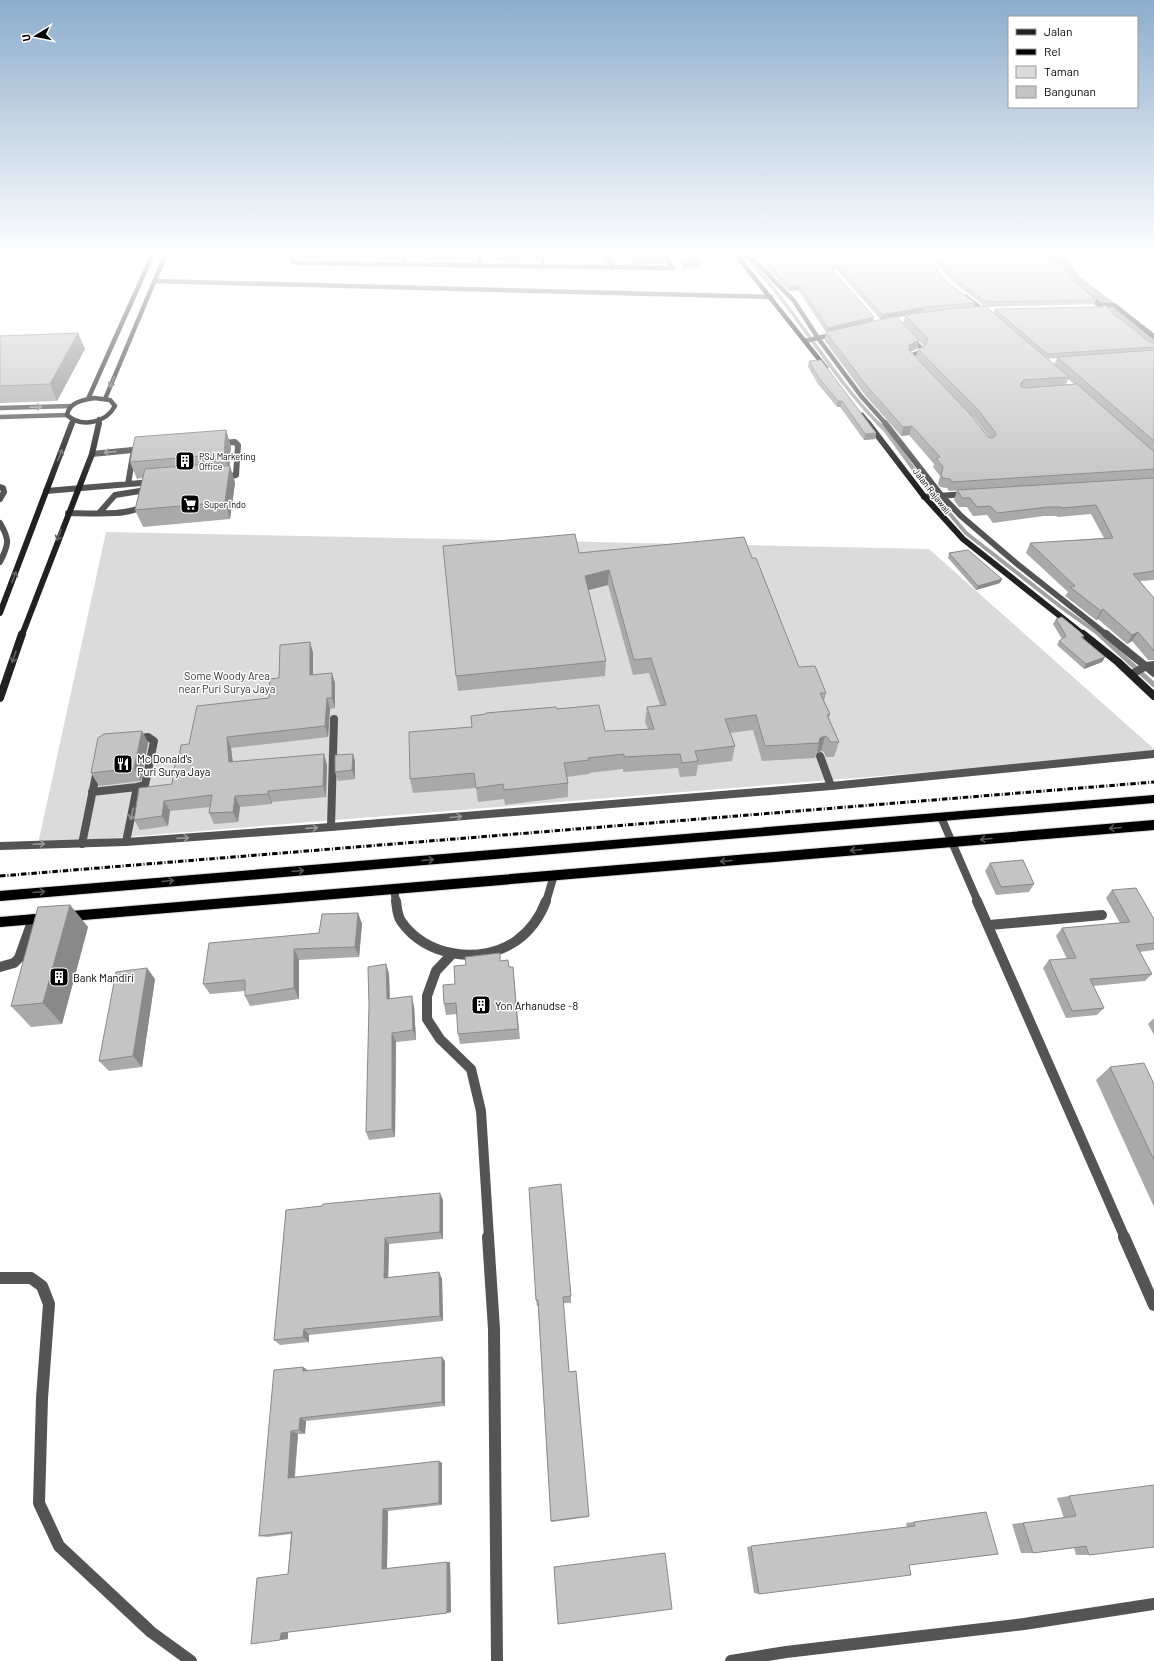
<svg xmlns="http://www.w3.org/2000/svg" width="1154" height="1661" font-family="Barlow,sans-serif">
<rect width="100%" height="100%" fill="#fff"/>
<path fill="#dbdbdb" d="M106,532L929,549L1154,749V754L38,844Z"/>
<g fill="none" stroke-linecap="round" stroke-linejoin="round">
<path stroke="#a2a2a2" stroke-width="3.5" d="M746,256C758,271 772,285 783,301C815,342 842,387 879,424"/>
<path stroke="#a2a2a2" stroke-width="4" d="M878,423L886,431L923,482L966,533L1061,607L1100,635"/>
<path stroke="#a2a2a2" stroke-width="5" d="M1099,634L1154,685"/>
<path fill="#a2a2a2" fill-rule="evenodd" d="M1046,256H1064L1079,276L1154,333V348L1147,346L1067,284Z"/>
<g stroke="#dbdbdb" stroke-width="2">
<path id="highway" d="M1154,795V803L0,901V891Z
M1154,820V830L0,927V917Z"/>
</g>
<path stroke="#545454" stroke-width="4.5" d="M911,338L922,349L920,352L909,356L913,360"/>
<path stroke="#545454" stroke-width="6" d="M219,443L235,442L238,445L236,475L222,478
M92,454L142,449
M128,484L133,455
M0,487L3,488L4,492L0,499
M46,491L153,482
M68,513C83,513 134,517 142,505L144,493L140,491L115,495L100,512
M0,523C10,540 9,544 0,562"/>
<path stroke="#545454" stroke-width="8" d="M1132,674L1146,666L1154,665
M820,756L831,786
M92,792L137,787
M331,827L334,719
M126,842L137,787L145,785L154,741L148,737L136,739
M82,844L97,770"/>
<path stroke="#545454" stroke-width="10" d="M989,925L1102,915
M0,967L14,963L19,958L33,919"/>
<path stroke="#545454" stroke-width="12" d="M0,1278H31L42,1286L49,1304L42,1398L39,1503L59,1546L151,1632L191,1661"/>
<path stroke="#545454" stroke-width="4.5" d="M292,256V261L300,263L673,268L666,256
M543,256V267
M607,256L613,268
M750,256L794,301L818,338L861,396L886,424
M1049,256L1058,267
M402,264L404,256
M479,265L480,256
M154,281L771,297
M1087,294L1100,305
M966,297L987,313
M1100,305H1114L1154,337
M805,341L835,334
M0,408L71,406
M0,417L67,415"/>
<path stroke="#545454" stroke-width="6" d="M885,423L941,495L961,516L1016,563L1107,635
M924,497L966,494"/>
<path stroke="#545454" stroke-width="8" d="M1106,634L1154,673
M941,817L978,902
M0,846L126,842L331,827L831,786L1154,754
M394,889L396,902
M546,902L554,875"/>
<path stroke="#545454" stroke-width="10" d="M396,901C397,907 397,915 401,921C425,957 481,965 516,941C530,931 540,917 546,901
M977,901L1125,1238
M452,954L436,971L427,996V1019L440,1039L471,1069L481,1111L489,1238"/>
<path stroke="#545454" stroke-width="12" d="M488,1237L494,1329L497,1661
M1124,1237L1154,1305
M731,1661L786,1652L1024,1624L1154,1604"/>
<path stroke="#212121" stroke-width="4.5" d="M737,256L826,368
M94,398L110,400L115,406C106,423 81,428 67,415C69,402 83,400 94,398Z
M88,399L152,256
M105,399L165,256
M862,415L869,424
M72,424L73,420
M99,424V419"/>
<path stroke="#212121" stroke-width="6" d="M868,423L923,495L963,539L1084,635
M0,613L72,423
M22,635L92,454L99,423"/>
<path stroke="#212121" stroke-width="8" d="M1083,634L1118,662L1154,696
M0,698L22,634"/>
<use href="#highway" fill="#000" fill-rule="evenodd"/>
<path stroke="#000" stroke-width="3" stroke-dasharray="5.5 2 1 2" stroke-linecap="butt" d="M0,876L1154,782"/>
</g>
<path fill="#a9a9a9" fill-rule="evenodd" d="M264,256H289L288,260H265Z
M295,256H395L394,260H378V257H338L337,259H300L296,258Z
M424,256H459L458,260H425Z
M493,256H540L539,262L494,261Z
M546,256H589L590,263L547,262Z
M619,256H665L667,259L666,264H626L624,260H622Z
M670,256H697L700,266L683,268L681,264H675Z
M759,256H926L947,282L975,303L974,307L984,306L952,281L931,256H1049L1050,260L1075,282L1096,300L1094,304L986,307L994,313L995,309L1116,317L1154,347V478L949,491L947,488L940,487L938,484L940,476L933,467L934,464L909,435L901,436L864,394L825,341L826,332L798,290L789,291L769,270ZM835,269L838,271L881,320L873,322L833,270ZM905,316L903,323L897,317ZM919,341L924,346L918,349L916,357L910,352L917,349ZM1057,358L1054,365L1047,359ZM1068,379L1074,384L1066,385ZM972,416L976,420L989,437H988Z
M0,336L85,349L57,401L0,403Z
M809,361L876,433L875,439L864,440L840,407H837L818,384L808,367Z
M226,430L231,447L230,466L235,483L230,519L143,527L135,510L143,478L137,479L130,462Z
M1154,478V580L1140,581L1154,598V660H1148L1132,641L1127,644L1098,619L1096,620L1065,596L1068,592L1026,553L1030,543L1104,538L1091,514L1058,517L1056,516H1044L993,523L987,515L973,516L967,507H959L954,500L957,490Z
M579,553L752,558L799,667L826,693L824,701L830,714L829,718L839,742L834,757H826L824,752L821,751L817,753L815,758L762,761L753,730L730,733L735,746L732,761L698,765L696,776L680,777L678,768L623,772V769L589,773V774L567,777L568,783V797L505,805L504,799L478,802L476,788L413,793L410,779L472,727L557,709L605,731L648,729L645,722L647,707L660,705L649,673L633,675L608,585L588,590L606,661L605,676L458,691L456,676Z
M949,553L1000,583L976,590L948,558Z
M1056,619L1084,636L1083,638L1105,657L1102,662L1084,669L1057,645L1059,641L1062,639L1053,624Z
M310,642L313,653V675L335,683V708L330,709L328,737L231,748L233,762L327,765L326,797L272,802V804L240,807L238,822L214,824L209,813L211,807L170,811L168,826L140,830L134,820L172,784L178,764L189,744L269,698L279,678Z
M142,731L148,743L141,781L99,786L91,773Z
M353,754L355,762V779L338,781L335,772Z
M990,863L1034,884L1029,892L996,895L985,871Z
M1112,890L1154,919V950L1140,952L1152,974L1145,981L1093,986L1104,1008L1097,1015L1066,1018L1043,968L1049,960L1067,959L1056,936L1062,928L1120,923L1106,898Z
M70,905L88,927L62,1024L31,1027L11,1006Z
M358,913L362,924L359,957L299,960V999L250,1006L245,996V991L210,994L203,984L319,933Z
M501,961L509,967H513L520,1039L460,1044L458,1034L457,1014L446,1015L444,1004L466,965Z
M386,964L389,974L390,998L414,1006L416,1040L396,1042L395,1137L369,1140L366,1132Z
M155,979L142,1067L109,1071L99,1061Z
M1154,1018V1035L1148,1024Z
M1110,1067L1154,1084V1207L1096,1080Z
M443,1200V1239L389,1244L388,1278L439,1272L442,1279L443,1321L309,1335V1342L280,1345L274,1340L286,1210Z
M571,1296V1303H563L569,1372L589,1516V1517L552,1522L551,1521L538,1306H537L536,1300Z
M445,1361V1406L306,1421L305,1434H298L295,1477L442,1463V1505L388,1511L387,1569L450,1562L451,1612L447,1613L288,1632V1639L280,1640L288,1574L291,1534L267,1537L259,1536L303,1367L308,1371Z
M1069,1496L1089,1555H1076L1074,1548L1033,1553H1021L1012,1524L1064,1518L1057,1498Z
M986,1512L909,1565L759,1594L754,1593L747,1547L907,1527L906,1523Z"/>
<path fill="#898989" d="M701,261L700,266L683,268L684,263Z
M836,265L835,269L832,271L833,267Z
M799,285L798,290L789,291L790,286Z
M925,307L923,312L905,315V316L881,320L882,315Z
M874,317L873,322L827,332L828,328Z
M78,333L85,349L57,401L50,384Z
M919,340L917,349L906,353L909,345Z
M1024,380L1021,389V383Z
M838,401H842L840,407H837Z
M912,426L909,435L901,436L903,427Z
M226,430L231,447L229,468L230,466L235,483L230,519L225,502L223,466V463L228,479L229,471L224,454Z
M876,433L875,439L864,440L865,434Z
M609,570L608,585L585,591V576Z
M1002,579L1000,583L976,590L978,586Z
M1103,609L1098,619L1096,620L1101,611Z
M1138,632L1132,641L1127,644L1132,635Z
M310,642L313,653V686L310,675Z
M1105,657L1102,662L1084,669L1086,664Z
M332,673L335,683V708L332,698Z
M327,698L330,709L328,737L325,726Z
M142,731L148,743L141,781L134,768Z
M825,736L821,751L817,753L820,738Z
M227,737L231,748L234,773L229,762Z
M324,754L327,765L326,797L323,786Z
M353,754L355,762V779L352,770Z
M268,791L272,802V804L268,794Z
M235,796L240,807L238,822L233,812Z
M164,801L170,811L168,826L162,816Z
M70,905L88,927L62,1024L43,1003Z
M358,913L362,924L359,957L355,947Z
M294,949L299,960V999L294,988Z
M386,964L389,974L390,1009L387,999Z
M147,968L155,979L142,1067L133,1056Z
M412,996L414,1006L416,1040L413,1030Z
M392,1033L396,1042L395,1137L392,1129Z
M440,1193L443,1200V1239L440,1232Z
M385,1238L389,1244L388,1284L384,1278Z
M439,1272L442,1279L443,1321L440,1316Z
M304,1329L309,1335V1342L303,1337Z
M442,1357L445,1361V1406L442,1402Z
M303,1367L309,1371H303Z
M300,1418L306,1421L305,1434L299,1430Z
M291,1431L298,1434L294,1480L288,1478Z
M439,1461L442,1463V1505L439,1503Z
M383,1509L388,1511L387,1569H382Z
M447,1562H450L451,1612L447,1613Z
M288,1632V1639L280,1640L281,1633Z"/>
<path fill="#c4c4c4" stroke="#898989" d="M494,256H539V258L493,256Z
M547,256H589L590,259L547,258Z
M624,256H665L667,259H626Z
M674,256H697L701,261L684,263L681,259H675Z
M763,256H926L947,282L975,303L925,307L882,315L839,266L836,265L833,267V271L874,317L828,328L799,285L790,286L769,265Z
M936,256H1049L1050,260H1054L1075,282L1096,300L986,302L953,277Z
M1105,305L1116,317H1118L1149,342H1152L1154,344V347L1047,354L995,309L1102,307Z
M985,306L1069,377L1024,380L1021,383V387L1025,388L1077,384L1154,452V469L952,482L950,479L943,478L941,475L943,467L936,458L940,457L912,426L903,427L866,385L826,332L896,316L919,340L909,345V350L971,415L988,437L992,438L996,435L995,432L979,411L918,349L925,346L928,339L905,315L949,309Z
M78,333L50,384L0,386V336Z
M1154,350V441L1057,357Z
M821,360L876,433L865,434L842,401H838L819,378L809,361Z
M226,430L224,454L130,462L135,437Z
M223,463V466H230L225,502L135,510L145,469Z
M1154,478V571L1133,574L1154,598V651L1138,632L1132,635L1103,609L1101,611L1070,587L1075,586L1030,543L1113,538L1096,505L1062,508L1061,507H1048L997,513L990,506L977,507L970,498H962L957,490Z
M575,534L579,553L744,537L752,558H756L799,667L815,666L826,693H820L830,714L827,715L839,742H830L828,738L825,736L820,738L819,743L765,746L756,715L725,719L735,746L695,751L698,761L682,763L680,754L624,757V754L588,758L589,760L564,763L568,783L504,790L503,784L476,788L474,773L410,779L409,732L472,727L471,716L486,714V713L556,707L557,709L599,705L605,731L654,729L647,707L666,705L651,658L634,660L609,570L585,576L606,661L456,676L443,546Z
M968,550L1002,579L978,586L949,553Z
M1062,617L1079,631L1084,636L1081,637L1105,657L1086,664L1059,641L1066,636L1056,619Z
M310,642V675L332,673V698H327L325,726L227,737L229,762L324,754L323,786L268,791V794L235,796L233,812L209,813L212,795L164,801L162,816L134,820L139,788L172,784L175,764H178L181,745L189,744L197,706L269,698L270,679L279,678L280,645Z
M142,731L134,768L91,773L98,738L104,734Z
M353,754L352,770L335,772V755Z
M1023,860L1034,884L1001,887L990,863Z
M1136,888L1154,919V943L1136,945L1152,974L1090,979L1104,1008L1072,1011L1049,960L1076,958L1062,928L1130,922L1112,890Z
M70,905L43,1003L11,1006L38,907Z
M358,913L355,947L294,949V988L245,996V980L203,984L209,943L319,933L322,914Z
M500,953V961L508,960L509,967H513L518,1029L458,1034L456,1003L444,1004L443,985L455,984L454,966L466,965L465,957Z
M386,964L387,999L412,996L413,1030L392,1033V1129L366,1132L369,1005L368,967Z
M147,968L133,1056L99,1061L116,972Z
M1144,1063L1154,1084V1160L1110,1067Z
M561,1184L571,1296L563,1297L569,1372L576,1371L589,1516L551,1521L538,1300H536L529,1188Z
M440,1193V1232L385,1238L384,1278L439,1272L440,1316L304,1329L303,1337L274,1340L286,1210L322,1206L323,1204Z
M442,1357V1402L300,1418L299,1430L291,1431L288,1478L439,1461V1503L383,1509L382,1569L447,1562V1613L281,1633L280,1640L251,1644L257,1578L288,1574L292,1532L259,1536L274,1370L303,1367V1371Z
M1154,1485V1547L1089,1555L1086,1546L1033,1553L1023,1523L1076,1516L1069,1496Z
M986,1512L998,1554L909,1565L911,1575L759,1594L751,1546L915,1526L914,1522Z
M665,1553L672,1609L558,1624L554,1567Z"/>
<defs><path id="oneway-shaft" d="M-6 0H5M1.5-3L5.5 0L1.5 3" fill="none" stroke-width="1.6" stroke-linecap="round" stroke-linejoin="round"/></defs>
<g stroke="#646464">
<use href="#oneway-shaft" transform="translate(112 382) rotate(113)"/>
<use href="#oneway-shaft" transform="translate(60 455) rotate(-69)"/>
<use href="#oneway-shaft" transform="translate(59 535) rotate(111)"/>
<use href="#oneway-shaft" transform="translate(14 577) rotate(-69)"/>
<use href="#oneway-shaft" transform="translate(14 657) rotate(109)"/>
</g>
<g stroke="#989898">
<use href="#oneway-shaft" transform="translate(36 407) rotate(-1)"/>
<use href="#oneway-shaft" transform="translate(110 452) rotate(175)"/>
<use href="#oneway-shaft" transform="translate(132 814) rotate(101)"/>
<use href="#oneway-shaft" transform="translate(456 817) rotate(-5)"/>
<use href="#oneway-shaft" transform="translate(312 828) rotate(-4)"/>
<use href="#oneway-shaft" transform="translate(183 838) rotate(-4)"/>
<use href="#oneway-shaft" transform="translate(39 844) rotate(-2)"/>
</g>
<g stroke="#595959">
<use href="#oneway-shaft" transform="translate(1115 828) rotate(175)"/>
<use href="#oneway-shaft" transform="translate(986 839) rotate(175)"/>
<use href="#oneway-shaft" transform="translate(856 850) rotate(175)"/>
<use href="#oneway-shaft" transform="translate(428 860) rotate(-5)"/>
<use href="#oneway-shaft" transform="translate(726 861) rotate(175)"/>
<use href="#oneway-shaft" transform="translate(298 871) rotate(-5)"/>
<use href="#oneway-shaft" transform="translate(168 881) rotate(-5)"/>
<use href="#oneway-shaft" transform="translate(39 892) rotate(-5)"/>
</g>
<linearGradient id="sky" x2="0" y2="1"><stop stop-color="#8cadcc"/><stop offset="0.52" stop-color="#fff"/><stop offset="1" stop-color="#fff" stop-opacity="0"/></linearGradient>
<rect width="1154" height="488" fill="url(#sky)"/>
<defs>
<g id="building-square" transform="scale(1)"><rect x="-9" y="-9" width="18" height="18" rx="4" fill="#000" stroke="#fff"/><path d="M-4-6H4V6H1V3H-1V6H-4ZM-2.5-4.3h1.7v1.8h-1.7ZM.8-4.3h1.7v1.8H.8ZM-2.5-1h1.7V.8h-1.7ZM.8-1h1.7V.8H.8Z" fill="#fff"/></g>
<g id="supermarket-square" transform="scale(1)"><rect x="-9" y="-9" width="18" height="18" rx="4" fill="#000" stroke="#fff"/><path d="M-6-5.5h2.5l.6 2H6L4.5 2H-2.5L-4.4-4H-6ZM-1.5 3.2a1.3 1.3 0 1 0 .1 0ZM3 3.2a1.3 1.3 0 1 0 .1 0Z" fill="#fff"/></g>
<g id="restaurant-square" transform="scale(1)"><rect x="-9" y="-9" width="18" height="18" rx="4" fill="#000" stroke="#fff"/><path d="M-5-6h1v4h1v-4h1v4h1v-4h1v5L-1.5 .5V6h-2V.5L-5-1ZM5-6V6H3V1.5H1.5Q1.5-4 5-6Z" fill="#fff"/></g>
</defs>
<g fill-rule="evenodd">
<use href="#building-square" x="185" y="461"/>
<use href="#supermarket-square" x="190" y="504"/>
<use href="#restaurant-square" x="123" y="764"/>
<use href="#building-square" x="59" y="977"/>
<use href="#building-square" x="481" y="1005"/>
</g>
<g text-anchor="middle" dominant-baseline="central" stroke-width="3" stroke-linejoin="round" paint-order="stroke">
<g font-size="9" fill="#000" stroke="#fff" text-anchor="start">
<text x="199" y="456">PSJ Marketing<tspan x="199" dy="10">Office</tspan></text>
<text x="204" y="504">Super Indo</text>
</g>
<g font-size="9" fill="#000" stroke="#fff">
<text transform="translate(932 491) rotate(52)">Jalan Rajawali</text>
</g>
<g font-size="11" fill="#323232" stroke="#fff">
<text x="227" y="675">Some Woody Area<tspan x="227" dy="13">near Puri Surya Jaya</tspan></text>
</g>
<g font-size="11" fill="#000" stroke="#fff" text-anchor="start">
<text x="137" y="758">Mc Donald's<tspan x="137" dy="13">Puri Surya Jaya</tspan></text>
<text x="73" y="977">Bank Mandiri</text>
<text x="495" y="1005">Yon Arhanudse -8</text>
</g>
</g>
<rect x="1008" y="16" width="130" height="92" fill="#ffffff" stroke="#999999"/>
<rect x="1016" y="29" width="20" height="6" fill="#212121" stroke="#999999"/>
<text x="1044" y="36" font-size="12" fill="#000000">Jalan</text>
<rect x="1016" y="49" width="20" height="6" fill="#000000" stroke="#999999"/>
<text x="1044" y="56" font-size="12" fill="#000000">Rel</text>
<rect x="1016" y="66" width="20" height="12" fill="#dbdbdb" stroke="#999999"/>
<text x="1044" y="76" font-size="12" fill="#000000">Taman</text>
<rect x="1016" y="86" width="20" height="12" fill="#c4c4c4" stroke="#999999"/>
<text x="1044" y="96" font-size="12" fill="#000000">Bangunan</text>
<g transform="translate(36 36) rotate(260)" stroke="#ffffff" stroke-width="3" paint-order="stroke">
<path d="M0-3L7 15L0 10L-7 15Z" fill="#000000"/>
<text y="-6" font-size="11" font-weight="bold" text-anchor="middle" fill="#000000">U</text>
</g>
</svg>
